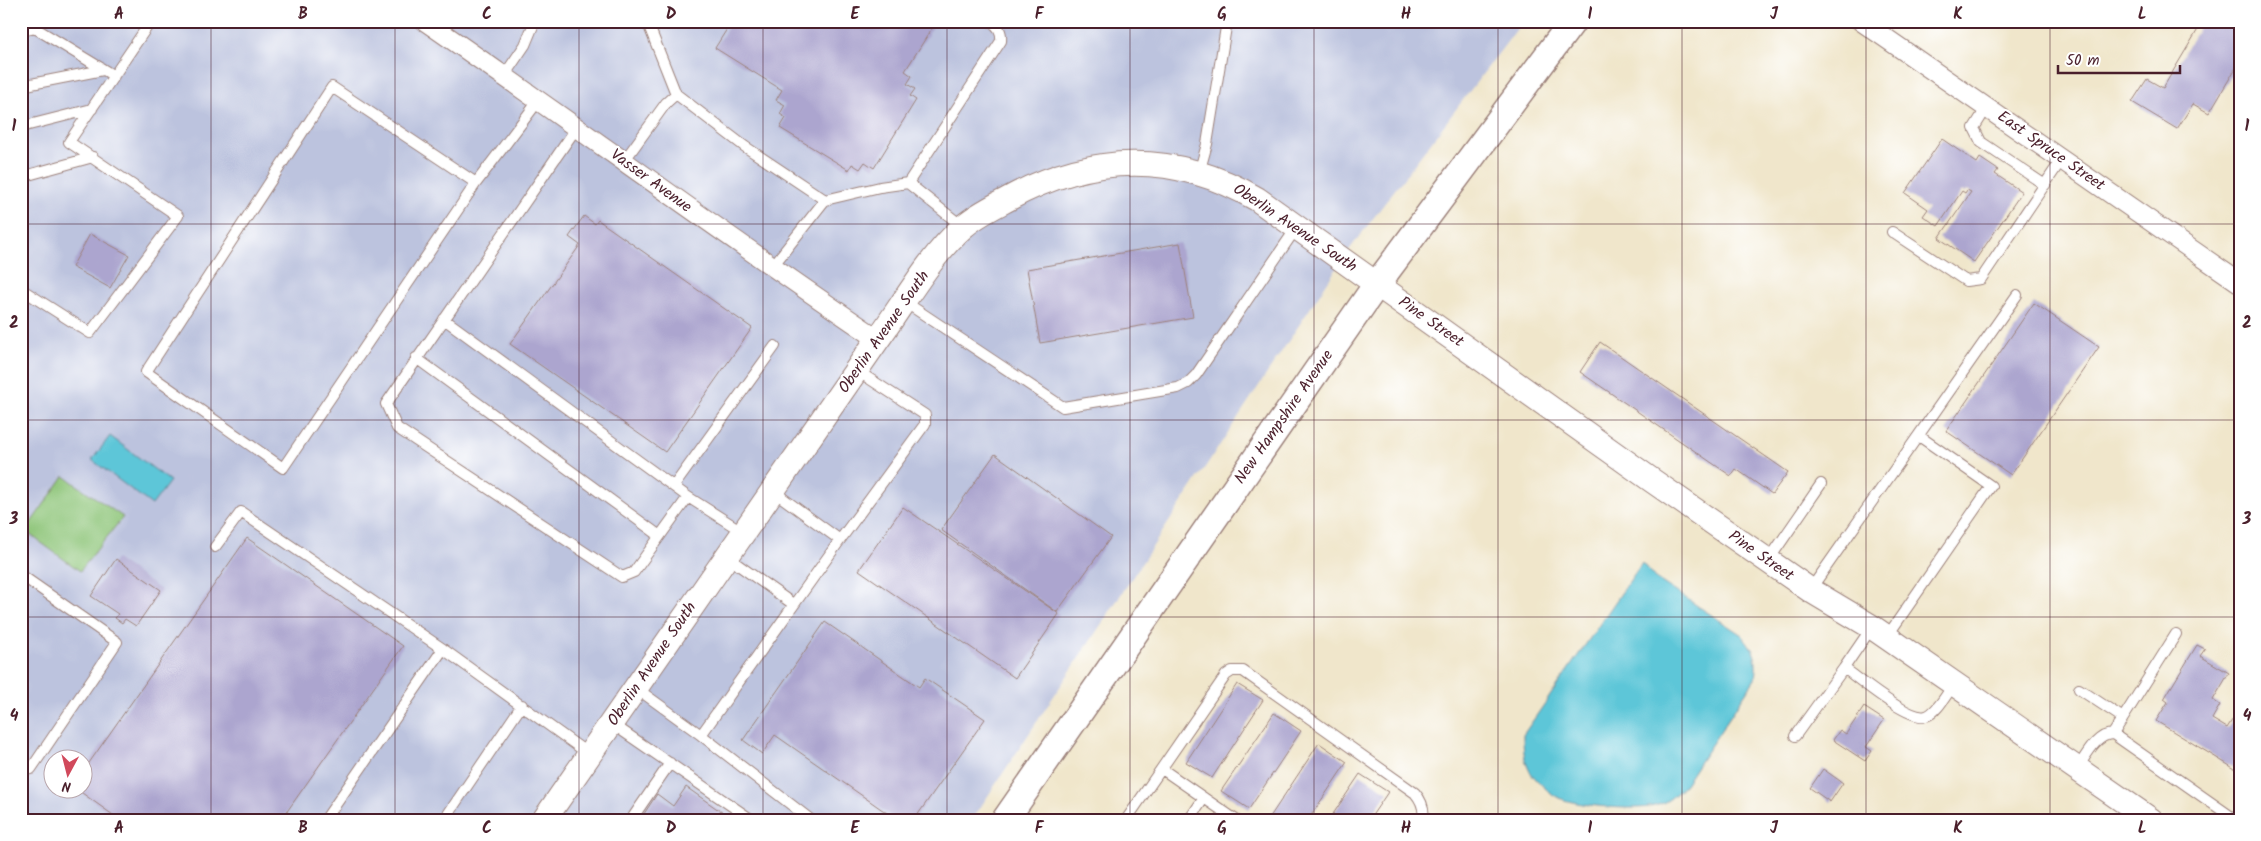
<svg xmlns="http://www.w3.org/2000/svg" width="2261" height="841" font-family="Kalam,sans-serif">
<rect width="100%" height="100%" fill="#fff"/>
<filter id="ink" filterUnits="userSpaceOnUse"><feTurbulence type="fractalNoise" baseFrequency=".02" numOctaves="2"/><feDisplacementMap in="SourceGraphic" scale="10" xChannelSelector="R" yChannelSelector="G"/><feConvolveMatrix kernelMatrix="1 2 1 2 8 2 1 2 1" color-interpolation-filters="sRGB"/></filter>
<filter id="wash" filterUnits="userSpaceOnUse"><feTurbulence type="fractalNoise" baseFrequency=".0096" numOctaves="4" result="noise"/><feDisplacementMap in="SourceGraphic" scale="20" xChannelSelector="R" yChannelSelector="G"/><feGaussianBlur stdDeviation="1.12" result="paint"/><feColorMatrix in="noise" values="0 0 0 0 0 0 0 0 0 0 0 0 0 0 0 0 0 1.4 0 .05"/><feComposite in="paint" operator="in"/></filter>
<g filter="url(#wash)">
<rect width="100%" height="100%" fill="#f0e6cb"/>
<path fill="#bcc3de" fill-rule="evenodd" d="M21,21H1523L1346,254L972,820H21ZM52,758H82V788H52Z"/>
<path fill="#8cc477" stroke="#6b7251" d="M64,476L123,517L80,571L25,531Z"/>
<path fill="#5dc6d8" stroke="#547282" d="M110,436L170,481L152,505L92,460Z
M1642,563L1655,578L1742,635C1755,651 1758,658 1755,679L1685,784C1676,794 1668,803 1654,806C1636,811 1577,806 1559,798C1550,794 1537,781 1531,773C1524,763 1523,747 1523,735Z"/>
<g id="blocks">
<path fill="#aca5cf" d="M732,21H927L934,25L905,71L912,76L907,84L915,89L910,96L916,100L874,168L865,162L860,169L852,164L849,170L780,128L786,118L780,114L785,105L776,100L782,90L715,48Z
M2203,21H2240V61L2209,113L2193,104L2177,129L2132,102L2147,79L2163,88Z
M1942,139L1977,163L1980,158L1998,170L1995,174L2022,192L1974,262L1939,238L1971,192L1967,190L1965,193L1962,191L1938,226L1923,216L1928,209L1905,193Z
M584,216L595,224L598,220L752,328L665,452L510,344L580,245L569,237Z
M90,234L129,255L110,288L72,267Z
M1180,243L1193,317L1040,343L1027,269Z
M2034,303L2099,347L2011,475L1946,431Z
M1600,342L1788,472L1772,494L1736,469L1731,476L1580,372Z
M995,454L1111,537L1057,612L941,530Z
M903,507L1059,614L1015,678L859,570Z
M247,538L403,646L281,820H120L75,788H82V773Z
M116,559L161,590L136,626L125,619L122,623L115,618L118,614L91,596Z
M825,622L919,687L925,678L985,719L914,820H897L775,735L762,754L743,740Z
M2197,645L2205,649L2200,656L2229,673L2213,700L2220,705L2212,719L2227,728L2240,708V772L2156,721L2168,702L2164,699Z
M1237,684L1263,700L1212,778L1186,762Z
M1864,707L1884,720L1866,747L1872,751L1865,761L1833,740L1840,730L1846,734Z
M1274,713L1301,731L1249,809L1221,791Z
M1319,743L1347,762L1308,820H1268Z
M1823,769L1843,783L1830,802L1810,788Z
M1360,774L1388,792L1369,820H1329Z
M686,787L733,820H640L657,794L673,806Z"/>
</g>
</g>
<g filter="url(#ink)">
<use href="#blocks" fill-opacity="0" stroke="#9d827b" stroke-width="1"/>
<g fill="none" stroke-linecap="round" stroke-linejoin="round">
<g stroke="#9d827b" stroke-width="12">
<path id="service" d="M647,21L676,94
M21,31L35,28L114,76
M504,76L525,45L535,21
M21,86L103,70
M1987,107L1974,128L1981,142L2045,185
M21,127L92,109
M577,127L386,404L397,428L622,577L634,572L688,497
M624,161L666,103L676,94L744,146L825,200L772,267
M1199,173L1207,144L1227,21
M21,177L93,157
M476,183L332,87L146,372L283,468L476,183L539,100
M908,183L1001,41C1002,31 998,26 990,21
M825,200L880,187L908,183L963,227
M1892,232L1966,281L1981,279L2062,159
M21,289L90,333L178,216L69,142L151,21
M905,302L1063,407L1178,388L1188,383L1196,375L1297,227
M444,319L688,497L743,532
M416,358L660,536
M674,486L775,346
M773,491L840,540L925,424V415L856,370
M215,547L241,512L443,649L590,755
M727,557L793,604
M1768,561L1821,484
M21,575L117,642L31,769H21
M1810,590L2017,295
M1872,627L1844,668C1859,679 1909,721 1926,716C1937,713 1947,693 1954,684
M1886,638L1991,486L1919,436
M636,688L701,735L811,820
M2079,689L2123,718
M611,723L752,820
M2113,734L2176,634
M701,735L840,540
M1795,736L1844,668
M1162,769L1204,798
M2077,769C2086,756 2096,734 2113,734L2236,820
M325,820L443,649
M444,820L522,705
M631,820L670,763
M1126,820L1226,675L1232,671H1243L1415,793C1422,801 1425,809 1423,820
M1189,820L1204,798L1236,820"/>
</g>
<g stroke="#9d827b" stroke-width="21">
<path id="minor" d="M425,21C577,126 725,236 878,339
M1861,21L2240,283"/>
</g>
<g stroke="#9d827b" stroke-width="26">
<path id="tertiary" d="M544,820L878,339C903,304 931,255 963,227C976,215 993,207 1008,199C1091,153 1175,151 1257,199L1650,479L1810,590L1872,627L2151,820"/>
</g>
<g stroke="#9d827b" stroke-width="29">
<path id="secondary" d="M1005,820L1377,284L1573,21"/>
</g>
<use href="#service" stroke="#fff" stroke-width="10"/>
<use href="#minor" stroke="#fff" stroke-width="19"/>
<use href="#tertiary" stroke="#fff" stroke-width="24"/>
<use href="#secondary" stroke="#fff" stroke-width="26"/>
</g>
</g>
<path fill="none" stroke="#4a1f2b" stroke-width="1" stroke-opacity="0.55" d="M211,21V820M395,21V820M579,21V820M763,21V820M947,21V820M1130,21V820M1314,21V820M1498,21V820M1682,21V820M1866,21V820M2050,21V820M21,224H2240M21,420H2240M21,617H2240"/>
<g text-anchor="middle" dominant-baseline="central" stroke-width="4.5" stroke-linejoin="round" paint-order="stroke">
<g font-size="16" fill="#4a1f2b" stroke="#fff">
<text transform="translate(2051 151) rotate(35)">East Spruce Street</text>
<text transform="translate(651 181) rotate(36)">Vasser Avenue</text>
<text transform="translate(1295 228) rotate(34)">Oberlin Avenue South</text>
<text transform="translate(1431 322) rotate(35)">Pine Street</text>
<text transform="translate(884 332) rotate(-55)">Oberlin Avenue South</text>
<text transform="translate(1284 417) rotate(-55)">New Hampshire Avenue</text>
<text transform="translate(1761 556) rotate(35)">Pine Street</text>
<text transform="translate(652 664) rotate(-56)">Oberlin Avenue South</text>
</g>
</g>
<rect width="2261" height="841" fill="none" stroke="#fff" stroke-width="55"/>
<g transform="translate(68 774) rotate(187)"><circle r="24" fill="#ffffff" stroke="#b7a5aa"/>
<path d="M0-4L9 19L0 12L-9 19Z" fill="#d1495b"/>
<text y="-8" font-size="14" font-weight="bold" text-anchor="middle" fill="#4a1f2b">N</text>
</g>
<path d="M2058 65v8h122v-8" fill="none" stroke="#4a1f2b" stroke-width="2.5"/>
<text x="2066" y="65" font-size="15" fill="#4a1f2b" stroke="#ffffff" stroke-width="4" paint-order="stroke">50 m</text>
<rect x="28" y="28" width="2206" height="786" fill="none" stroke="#4a1f2b" stroke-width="2"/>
<g font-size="16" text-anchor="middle" font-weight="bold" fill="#4a1f2b">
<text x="119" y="19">A</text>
<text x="303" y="19">B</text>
<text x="487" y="19">C</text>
<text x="671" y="19">D</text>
<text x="855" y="19">E</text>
<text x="1039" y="19">F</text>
<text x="1222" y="19">G</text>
<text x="1406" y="19">H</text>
<text x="1590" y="19">I</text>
<text x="1774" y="19">J</text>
<text x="1958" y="19">K</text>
<text x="2142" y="19">L</text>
<text x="14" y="131">1</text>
<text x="2247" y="131">1</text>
<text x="14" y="328">2</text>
<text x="2247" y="328">2</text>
<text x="14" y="524">3</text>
<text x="2247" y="524">3</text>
<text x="14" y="721">4</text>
<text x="2247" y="721">4</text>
<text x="119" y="833">A</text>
<text x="303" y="833">B</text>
<text x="487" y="833">C</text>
<text x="671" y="833">D</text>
<text x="855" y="833">E</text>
<text x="1039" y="833">F</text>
<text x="1222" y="833">G</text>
<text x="1406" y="833">H</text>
<text x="1590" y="833">I</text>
<text x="1774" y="833">J</text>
<text x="1958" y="833">K</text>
<text x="2142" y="833">L</text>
</g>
</svg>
